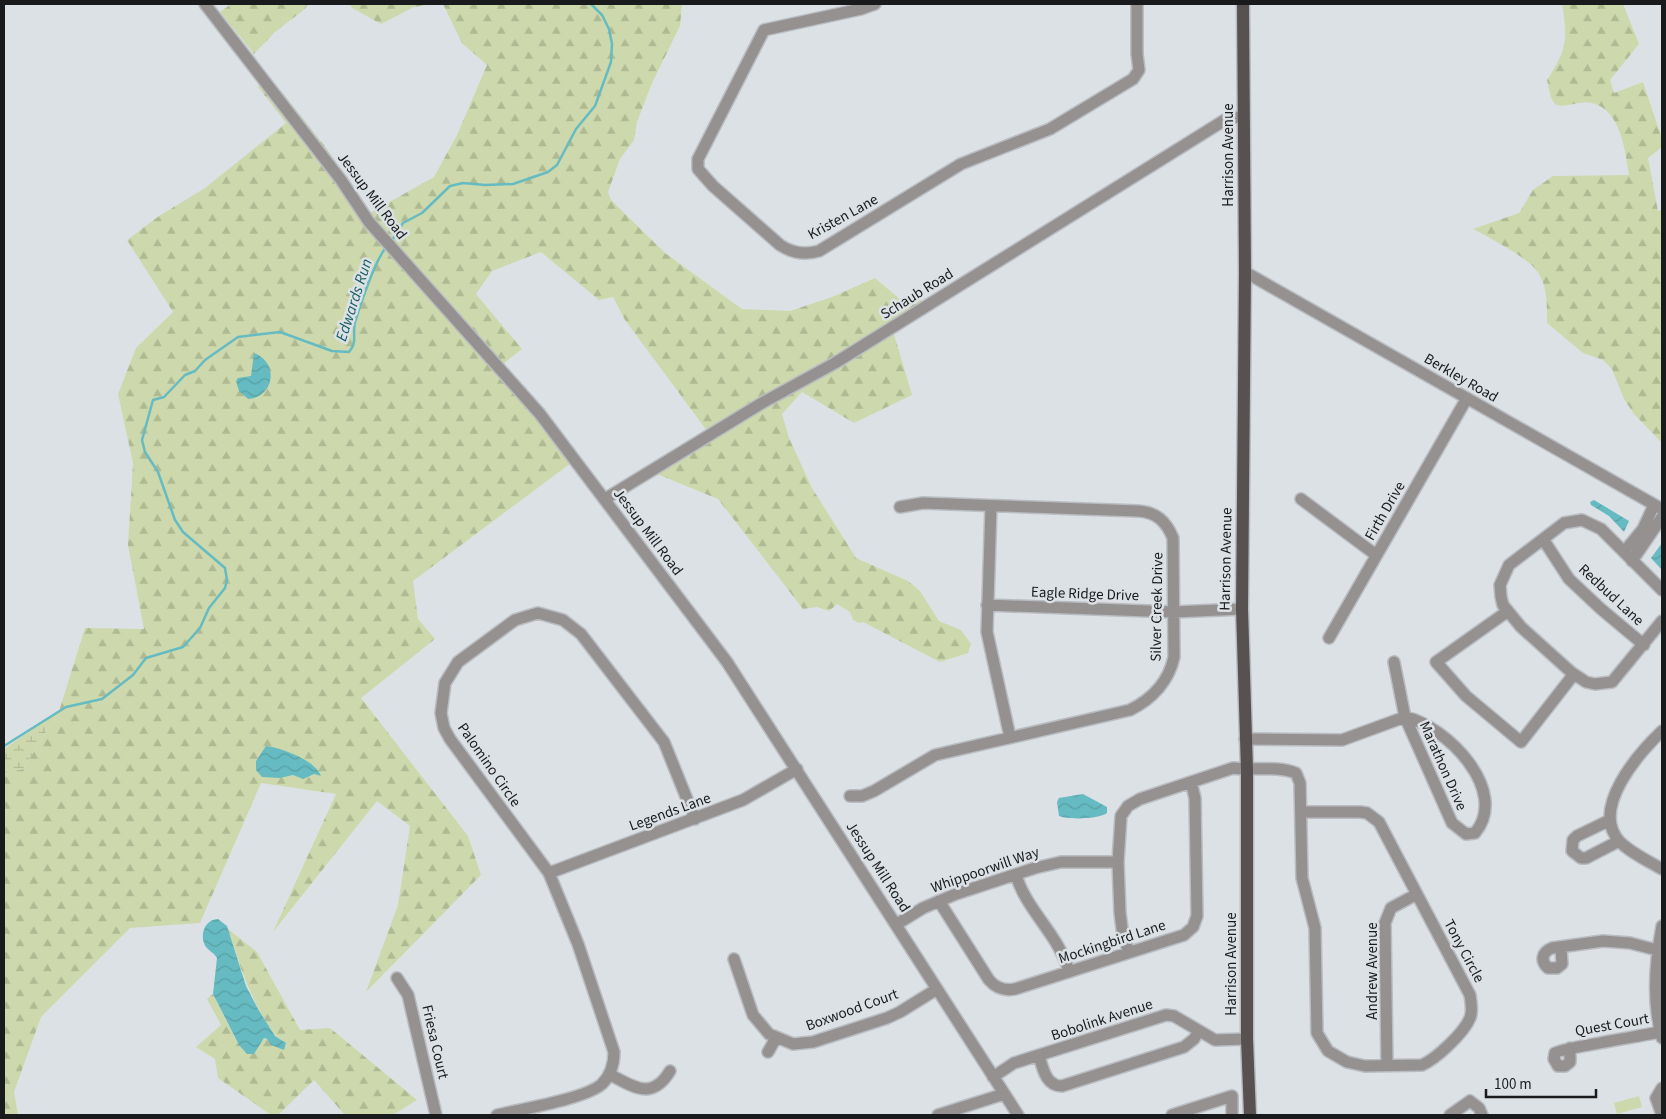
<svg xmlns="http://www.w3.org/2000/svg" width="1666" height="1119" font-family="'Source Sans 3',sans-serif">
<defs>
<pattern id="forest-firs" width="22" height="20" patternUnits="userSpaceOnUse" patternTransform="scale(1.25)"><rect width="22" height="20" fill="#cdd9ac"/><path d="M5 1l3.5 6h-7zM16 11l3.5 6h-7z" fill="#afba93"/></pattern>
<pattern id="wetland-marsh" width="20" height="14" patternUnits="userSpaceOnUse" patternTransform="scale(1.25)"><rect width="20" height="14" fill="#cdd9ac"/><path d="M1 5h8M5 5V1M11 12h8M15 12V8" fill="none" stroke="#afba93"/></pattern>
<pattern id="water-waves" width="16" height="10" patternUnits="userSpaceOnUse" patternTransform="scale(1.25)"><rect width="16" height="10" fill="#65bbc1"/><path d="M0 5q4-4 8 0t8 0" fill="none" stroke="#57a0a5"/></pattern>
</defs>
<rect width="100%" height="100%" fill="#dce1e6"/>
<path fill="url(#forest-firs)" d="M231,4H308L305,9L275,32L254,54L220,12Z
M350,4H433L414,7L381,24L352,8Z
M443,4H682L680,26L652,83L637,122L634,140L620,159L608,192L611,200L665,253L742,309L790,311L832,297L875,278L902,301L918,298L923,301L888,323L893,331L912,395L854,423L802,392L782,414L789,438L812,488L856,558L908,581L920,591L939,621L961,630L971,644L968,653L940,662L863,622L859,623L853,620L850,612L837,604L829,611L817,607L803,609L718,499L657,474L713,439L625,320L613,297L599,300L541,252L492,271L476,294L522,349L499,367L575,460L413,581L418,619L435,639L361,698L468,836L481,875L366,992L398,905L410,826L377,801L273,932L336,794L261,783L200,923L130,928L41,1017L14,1092L18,1115H4V773L23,769L59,711L85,628L144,629L128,545L133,463L118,394L136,348L173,312L127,240L159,216L205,188L286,123L258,87L260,85L270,97L276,92H282L327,149L370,213L434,177L457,135L487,65L462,43Z
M1562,4H1623L1639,44L1610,80L1614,93L1643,82L1662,139V147L1648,158L1658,211L1662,210V443L1634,414L1624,399L1612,369L1603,360L1583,353L1547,323C1547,306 1548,286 1537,271C1528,258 1488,237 1473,229L1519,213L1533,190L1553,176L1629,175C1625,151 1621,110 1592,103C1581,100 1567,108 1557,105C1550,102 1549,87 1547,80C1567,50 1568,39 1562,4Z
M228,929L257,952L300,1030L330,1028L417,1100L393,1115H345L314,1080L278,1115H271L218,1078L215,1059L196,1047L221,1025L207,999L213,994L237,1042L247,1054H254L264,1038L284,1050L286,1044C283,1040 278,1039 274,1034C251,1002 240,966 228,929Z"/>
<path fill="url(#wetland-marsh)" d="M59,711L23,769L4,773V749Z"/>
<path fill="#cdd9ac" d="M1639,1096L1642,1107L1617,1114L1614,1103Z"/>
<path fill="url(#water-waves)" d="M254,353C279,362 275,397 248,399L239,391L236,381L238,378L251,376Z
M1594,500L1629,521L1624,532L1609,516L1591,505L1590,502Z
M1662,543V570L1651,558Z
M266,746C282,748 315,760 321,776L314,774L303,779L293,775L280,778L262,777L256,770V761Z
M1083,794L1107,807V813C1100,819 1068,820 1059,816L1057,802L1059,798Z
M218,919L227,926L246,986L258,1009L275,1036L286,1043L284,1050L271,1045L267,1039L264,1038L254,1054H247L239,1045L213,994L217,958C214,952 206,950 204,943C200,933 206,919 218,919Z"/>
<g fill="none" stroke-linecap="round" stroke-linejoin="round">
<path stroke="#65bbc1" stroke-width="2.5" d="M391,242L403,223L422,213L450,186L463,183L485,185L513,184L548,172L557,165L576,129L595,106L611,62L612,44L609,29L602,15L591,4
M4,746L66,707L102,699L133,675L146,658L183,647L200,628L209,608L225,588L227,580L225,568L183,532L175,520L158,472L145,452L142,440L153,400L164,397L185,375L195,371L205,360L238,337L280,332L332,351L349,352C358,342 352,334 355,322C361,303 375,260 387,246"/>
<g stroke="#b9bdc2" stroke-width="14">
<path id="minor" d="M205,4L341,180L369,222L540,414L727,662L1018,1115
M875,4L861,9L764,30L698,159V169L713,186L780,245C792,253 805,255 819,251L961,164L1050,129L1133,79L1139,70L1137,54V4
M1245,272L1662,509
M605,499L762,403L835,363L1228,118L1243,117
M1301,499L1376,555
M991,506L987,632L1010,737
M1543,539L1569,579L1601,609L1644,645
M1624,552L1643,529L1654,505
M1632,561L1662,517
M1662,590L1601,529L1582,520L1564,523L1509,565L1500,585L1501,597L1503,605L1521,627L1571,672L1586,682L1595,684L1612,682L1662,621
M987,605L1174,612L1242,609
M1508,611L1436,662L1466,696L1521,742L1574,674
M1329,638L1467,398
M1405,717C1447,726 1510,791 1475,833L1466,834L1452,823Z
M1662,731C1639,753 1589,809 1620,842C1631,853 1648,861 1662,869
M1245,739L1342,740L1405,717L1394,662
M850,796H862L874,791L935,755L1130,710C1152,699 1169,681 1174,657L1173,538C1166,521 1156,512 1138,511L923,503L900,507
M1610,820L1577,836L1573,840L1572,851L1581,858H1586L1619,841
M549,873L743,800L797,769
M1016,875C1026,910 1060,936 1069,972
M939,901L989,980C996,988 1005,991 1015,989L1184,935L1193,927L1197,916L1195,798L1191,782
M897,924L923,908L956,894L1035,868L1061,862H1118
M1662,926C1655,962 1652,1003 1662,1038
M1561,947L1562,964L1557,968H1548C1540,961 1542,952 1552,948L1603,941L1630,943L1657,950
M1129,952L1123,936L1120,913L1118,862L1121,816L1128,806L1140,799L1233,768C1253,771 1276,765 1296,773L1300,783L1302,878L1315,928L1317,1033L1328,1051L1347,1062L1365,1066L1422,1065C1436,1059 1464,1033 1470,1018C1473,1011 1471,1002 1470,995L1379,822L1367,813L1360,812H1302
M734,959L753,1015L769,1034L793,1044L813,1042L887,1018L900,1012L937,989
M397,978L408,995L436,1115
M1570,1048V1062L1565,1066H1558L1554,1059L1555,1053C1559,1049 1646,1035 1660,1032
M768,1052L776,1038
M1039,1056C1043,1069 1046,1086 1062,1086L1184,1047L1194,1039L1198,1032
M1387,1065L1385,923L1391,908L1417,894
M609,1074C634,1087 652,1101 670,1071
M993,1077L1014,1063L1166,1015L1174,1016L1215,1040L1247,1039
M1662,1088L1656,1098L1662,1115
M497,1115C521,1109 585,1099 602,1084C611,1075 614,1064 614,1052L578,944L549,873L450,739L444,728L441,713L445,683L458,662L515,620L538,613L563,620L581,634L664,742L695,819
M938,1115L1004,1094
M1172,1115L1232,1096V1115
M1450,1115L1470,1101L1479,1108L1482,1115"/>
</g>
<g stroke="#b9bdc2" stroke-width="15">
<path id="major" d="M1243,4L1245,272L1242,609L1247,770V1039L1250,1115"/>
</g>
<use href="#minor" stroke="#959191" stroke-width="11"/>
<use href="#major" stroke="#575152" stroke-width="12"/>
</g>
<g text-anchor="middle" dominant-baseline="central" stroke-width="5" stroke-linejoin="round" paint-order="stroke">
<g font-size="15" fill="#181a1c" stroke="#dce1e6">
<text transform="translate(1228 155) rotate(-90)">Harrison Avenue</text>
<text transform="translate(372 196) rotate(53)">Jessup Mill Road</text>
<text transform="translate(843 217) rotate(-29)">Kristen Lane</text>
<text transform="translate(917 294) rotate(-32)">Schaub Road</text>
<text transform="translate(1461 378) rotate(30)">Berkley Road</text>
<text transform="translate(1385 511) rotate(-60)">Firth Drive</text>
<text transform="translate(648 532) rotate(53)">Jessup Mill Road</text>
<text transform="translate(1226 559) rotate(-89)">Harrison Avenue</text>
<text transform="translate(1085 594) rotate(2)">Eagle Ridge Drive</text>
<text transform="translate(1611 595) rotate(43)">Redbud Lane</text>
<text transform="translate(1157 607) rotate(-89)">Silver Creek Drive</text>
<text transform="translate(489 765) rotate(55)">Palomino Circle</text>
<text transform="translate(1443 766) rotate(66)">Marathon Drive</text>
<text transform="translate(670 812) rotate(-20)">Legends Lane</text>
<text transform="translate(878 867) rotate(57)">Jessup Mill Road</text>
<text transform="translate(985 870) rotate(-19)">Whippoorwill Way</text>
<text transform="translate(1112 942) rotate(-18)">Mockingbird Lane</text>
<text transform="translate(1464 951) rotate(62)">Tony Circle</text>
<text transform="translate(1231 964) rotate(-90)">Harrison Avenue</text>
<text transform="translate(1372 971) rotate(-90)">Andrew Avenue</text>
<text transform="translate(852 1010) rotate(-20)">Boxwood Court</text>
<text transform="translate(1102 1020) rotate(-18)">Bobolink Avenue</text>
<text transform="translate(1612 1025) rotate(-10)">Quest Court</text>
<text transform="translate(435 1042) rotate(77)">Friesa Court</text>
</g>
<g font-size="16" font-style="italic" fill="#155e63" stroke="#dce1e6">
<text transform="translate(354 300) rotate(-72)">Edwards Run</text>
</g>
</g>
<rect width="1666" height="1119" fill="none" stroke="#181a1c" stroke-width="10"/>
<path d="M1486 1089v8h110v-8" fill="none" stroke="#181a1c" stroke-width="2.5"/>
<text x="1494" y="1089" font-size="15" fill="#181a1c" stroke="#dce1e6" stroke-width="4" paint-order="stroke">100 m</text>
</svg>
